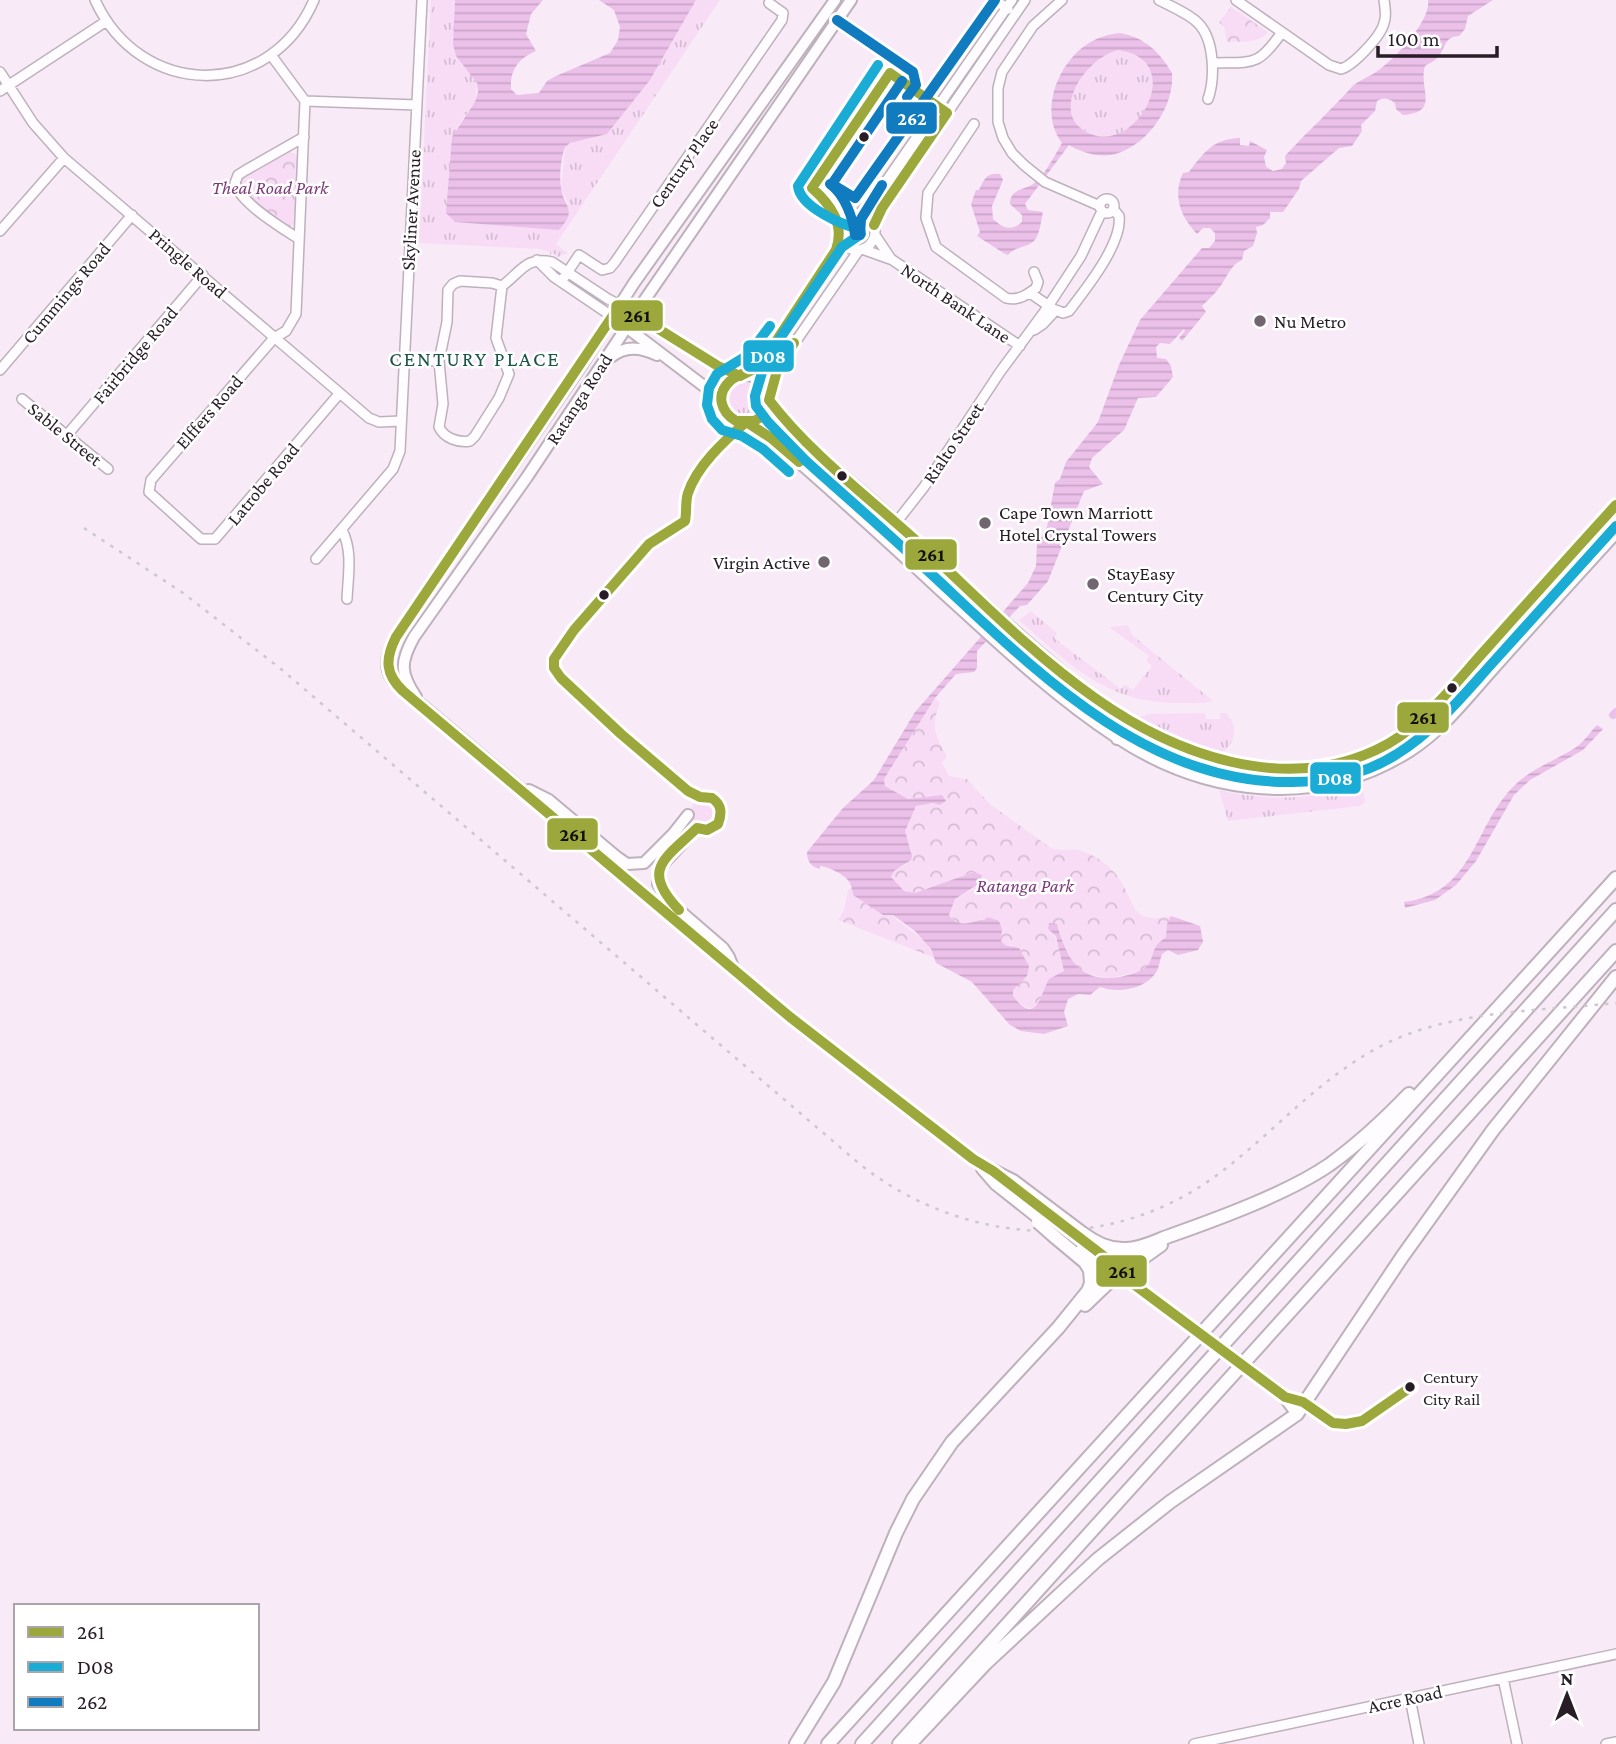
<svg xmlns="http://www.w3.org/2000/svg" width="1616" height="1744" font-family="'Crimson Pro',serif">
<defs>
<pattern id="grass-tufts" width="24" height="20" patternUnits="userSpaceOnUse" patternTransform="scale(1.75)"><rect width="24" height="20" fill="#f8dcf6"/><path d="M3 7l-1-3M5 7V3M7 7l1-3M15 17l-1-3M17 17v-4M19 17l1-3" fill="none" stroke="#d5bcd3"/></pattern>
<pattern id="park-crowns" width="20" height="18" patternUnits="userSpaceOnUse" patternTransform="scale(1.75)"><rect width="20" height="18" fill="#f8dcf6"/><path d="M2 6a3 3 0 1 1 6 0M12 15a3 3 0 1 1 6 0" fill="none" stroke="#d5bcd3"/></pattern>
<pattern id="water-rules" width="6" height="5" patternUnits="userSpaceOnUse" patternTransform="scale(1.75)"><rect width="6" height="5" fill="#ebc0e9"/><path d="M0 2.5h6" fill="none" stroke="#caa5c8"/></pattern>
</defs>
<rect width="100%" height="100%" fill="#f8ebf7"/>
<path fill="url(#grass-tufts)" d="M431,0H455L453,45L456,56L477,83L475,102L456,129L569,205L561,189L565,147L570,143L607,134L650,80L696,0H720L556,244L568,253L558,257L553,253L550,255V252L540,249L419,243Z
M1118,50C1188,59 1138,153 1091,134C1047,117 1083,59 1118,50Z
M913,99L921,104L922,115L899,141L888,133L890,131L887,129L904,103Z
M843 231a14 14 0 1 1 28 0a14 14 0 1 1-28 0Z
M727 400a18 18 0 1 1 36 0a18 18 0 1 1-36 0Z
M773,410L888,520L883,523L873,522L757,427L767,420Z
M899,533L1081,694L1123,723L1150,738L1211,762L1264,774H1311L1351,766L1353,773C1189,826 1054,688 944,588L935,575L899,544L896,539Z
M1588,543L1593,547L1592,552C1566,584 1536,610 1509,641L1504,637Z
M1031,611L1057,633L1054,638L1121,689L1125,684L1133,690L1152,666L1146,661L1149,656L1109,627L1128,625L1132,635L1213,701C1202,704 1191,703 1180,703C1108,704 1070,665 1019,620Z
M1477,672L1482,675C1454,706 1428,733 1391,753L1388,748L1442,708Z
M1205,713L1206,719H1220V713H1226C1238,725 1237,744 1221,753L1192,747L1141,721L1140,717L1148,714Z
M1353,787L1363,791L1365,802L1360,806L1228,821L1219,790C1264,801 1308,800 1353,787Z
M691 812a14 14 0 1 1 28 0a14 14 0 1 1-28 0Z"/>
<path fill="url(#park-crowns)" d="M1231,7L1268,32C1259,44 1241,41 1227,42L1224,27L1219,22Z
M288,150L298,156L295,223L287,228L283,227L240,191L238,180Z
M935,698L940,703C930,728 935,734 947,756L942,763L949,776L967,779L990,804L1051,848C1060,851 1068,849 1078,850C1087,851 1105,862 1111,869C1137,893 1124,927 1171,916L1167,924L1166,937L1155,947L1149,964L1142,971L1111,978L1089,975L1075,966L1063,944L1059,929L1051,932C1060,939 1064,960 1064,971C1059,976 1050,980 1046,986C1043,990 1044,998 1041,1002C1032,1015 1019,1004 1013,996V989L1027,976L1012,945H1005L1001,941L1002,929L984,918L970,923H956L949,915L955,899L974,888V872L915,893L904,891L891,877L894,871L907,864L911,851L904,831L914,810L919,804L933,803L942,795L908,799L885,786L884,779Z
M851,888L853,895L883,915H893C907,932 925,934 935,958L838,920L844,910L848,890Z"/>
<path fill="url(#water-rules)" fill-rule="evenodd" d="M455,0H543L531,14L526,34L536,51C519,58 510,69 511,89L517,95L539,93L547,81L556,76L610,53L618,40L620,27L614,10L599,0H696L650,80L607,134L570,143L565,147C561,158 559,176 561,188C564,208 578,209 559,230L455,222L446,213L452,137L475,102L478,92L477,83L456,56L453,45Z
M1428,0H1493L1468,16L1465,29L1459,36C1443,36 1446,51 1435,60C1432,62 1428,64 1425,66C1418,89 1441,112 1403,115L1396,109L1395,103C1388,98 1384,97 1377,101L1375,111L1361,125L1362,131L1352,146L1339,148L1301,181L1299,189L1283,212H1270V218L1263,225L1256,227L1257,233L1253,246L1244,251L1242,260C1230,265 1227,278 1219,288C1215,294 1208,300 1202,306L1206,312L1182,341L1179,338L1185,331L1184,329L1170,344L1160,343L1156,347L1157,358L1166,359L1171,366L1173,377L1156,397L1138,398L1124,430L1092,458L1089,467L1103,484L1084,491L1048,581L1027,605L1020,606L977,651V668L974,672L956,674L935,698L884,779L885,786L908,799L942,795L946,801L940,805L933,803L916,806L905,831L912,856L911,860L894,871L891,877L904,891L915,893L974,872L982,875L980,883L955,899L949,915C962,935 982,912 999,921L1002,929L1001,941L1005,945L1019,948L1029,966L1027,976L1013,990V996C1037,1027 1040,995 1049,979L1064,971L1056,936L1048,929L1049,923L1057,924C1066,957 1079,984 1120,977C1128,975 1138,973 1145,968C1152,962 1151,956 1155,948C1157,944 1162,940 1166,937L1167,924L1171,916L1200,926L1203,942L1198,950L1178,955L1168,950L1162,954C1160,960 1159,966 1157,971C1146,989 1119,994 1100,987L1090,995L1078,994L1068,999L1064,1012L1068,1026L1044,1034L1021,1031L1010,1025L972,982L936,963L931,949L915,931L893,915H883L853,895C852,891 852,887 850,883C846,875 829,867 820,866V869C811,867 807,861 807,852L843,808L874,780L915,712L1028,583L1036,566L1037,544L1047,527L1055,483L1060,479L1066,462L1098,422L1119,365L1140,320L1202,248H1209L1215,241V233L1210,228H1203L1197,234C1181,217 1172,196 1183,173L1189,172C1204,152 1213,139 1240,138V145L1249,146L1250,141L1267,150L1264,157L1266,167L1273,171L1282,169L1286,163L1285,156C1306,133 1329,112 1349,90C1356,81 1367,78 1376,72C1393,61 1432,20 1428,0Z
M1120,33C1144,37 1160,52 1172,73C1175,107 1146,148 1111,155C1096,157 1081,152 1069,145L1025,204L1028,210L1043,212C1041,220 1040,235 1034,241C1026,248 1016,246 1008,255L1005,254L977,236L980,232L971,204L976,190H979C984,179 987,172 1000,174L1003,180L992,206L993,219C1003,228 1011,232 1022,222V215L1010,204C1010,187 1027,191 1037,181C1047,171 1055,155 1062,143C1038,112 1058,62 1089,43C1099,37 1109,34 1120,33ZM1118,50C1188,59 1138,153 1091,134C1047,117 1083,59 1118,50Z
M1597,725L1603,729L1583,750L1530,780L1514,795L1476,861L1456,885L1435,900L1405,908L1404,902C1475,893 1473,825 1515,785C1532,768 1555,761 1575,748C1584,742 1590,732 1597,725Z"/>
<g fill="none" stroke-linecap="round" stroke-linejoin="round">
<path stroke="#ebc0e9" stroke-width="8" d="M1613,715L1616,712"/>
<g stroke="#bdb1bc" stroke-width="12">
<path id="minor" d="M95,0C140,99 270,102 314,0
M995,0L1008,9
M1062,0L1033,26L1002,72L998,88V122L1003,138L1012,153L1024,165L1045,182L1100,206
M1159,0C1172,7 1188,13 1198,23C1215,40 1215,79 1208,99
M1236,0L1329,65L1341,69C1354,65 1381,36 1384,23C1387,16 1385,8 1384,0
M271,55L305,101L296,314L286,331L274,338L151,480L149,492L201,539H215L339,394
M1213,63C1253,62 1258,67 1282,32
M0,72L33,123L64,158L369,418L379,422L401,421
M0,91L105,22
M305,101L417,105
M974,124L928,193L926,218L936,247L1006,298C1018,301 1027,295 1036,288L1038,282L1034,272
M1100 206a7 7 0 1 1 14 0a7 7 0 1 1-14 0Z
M839 232a18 18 0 1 1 36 0a18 18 0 1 1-36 0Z
M859,214L873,200L1012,0
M874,225L882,208L1025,0
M0,231L64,158
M875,235L891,259L1020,346
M299,239C282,228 239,202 235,183L238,175L246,170L304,137
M862,249L890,259
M537,260L554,277L613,317
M460,281L492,283L502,286L496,338L509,374L499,398L475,436L470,441C458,443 444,438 439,427L443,404L439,361L447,322L448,290L453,284Z
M561,282L579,255L602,270L610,268L615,262L782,20L783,13L769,3
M502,286C521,272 526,256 552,262L608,299L620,305
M1030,293L1052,308
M1034,330L1043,324L1056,310L1063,313L1069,311C1085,290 1123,243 1119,216L1113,209
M403,360L439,361
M0,370L132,215
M745,375L765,358L836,250L841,239
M769,397L778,367L859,250
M22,399L108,469
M67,435L203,275
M342,530C353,551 348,576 347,599
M884,538L924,487L1000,372L1045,311L1081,256L1102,211
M316,559L393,469L400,451L422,0
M1503,1678L1517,1744
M1410,1698L1419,1744
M1194,1744L1616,1654
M1606,1744L1616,1742"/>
</g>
<g stroke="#bdb1bc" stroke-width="14">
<path id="major" d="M835,0L634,283L583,363L396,637C375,672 394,686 422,705L790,1017L973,1159L998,1176
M632,312L718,366L740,376
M613,317L709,390L721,403
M611,357C625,345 641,347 657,355
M721 399a24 24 0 1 1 48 0a24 24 0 1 1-48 0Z
M769,400C796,438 832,465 867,496C886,512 903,529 922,546C963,584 1004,623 1047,659C1066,675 1084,692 1105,705C1183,757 1284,792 1374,751C1398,740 1419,721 1437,703L1616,505
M748,423L771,438C828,487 884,538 939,589C995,640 1052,695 1116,737C1205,796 1317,810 1410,751C1443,730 1468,697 1494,668C1534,623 1575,578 1616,533
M416,697C400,673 400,662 414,637L527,477L646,298L851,0
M1109,714C1117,722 1122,727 1117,739
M529,790L549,800L617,857L627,864L644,863L673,834L688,815
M697,828L661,866L658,884L672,904L723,948L729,957L733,967
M982,1169L995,1184L1043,1222
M1076,1235L1123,1271L1128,1278
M1080,1251L1114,1277L1132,1283L1179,1317
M1281,1393L1297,1414"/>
</g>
<g stroke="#bdb1bc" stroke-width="16">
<path id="highway" d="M993,1171L1013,1181L1066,1221
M1082,1233C1096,1243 1109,1250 1126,1249C1142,1249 1157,1240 1172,1235C1220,1218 1288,1193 1329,1165C1358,1144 1384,1120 1409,1094
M1085,1305L1109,1282L1161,1245
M796,1744L834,1682L896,1533L913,1499L952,1442L1058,1328L1088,1291L1091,1283L1090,1270L1085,1262L1055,1237
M828,1744C1090,1455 1354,1168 1616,878
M862,1744L1616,910
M899,1744L1616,951
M910,1744L986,1663L1098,1559L1170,1502L1297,1414L1402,1257L1493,1130L1616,977"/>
</g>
<use href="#minor" stroke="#fefcfe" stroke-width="9"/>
<use href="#major" stroke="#fefcfe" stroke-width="10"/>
<use href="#highway" stroke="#fefcfe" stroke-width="12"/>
<path stroke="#ccc8cc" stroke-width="2.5" stroke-dasharray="3.5 7" stroke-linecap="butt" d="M84,528L183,593L281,669L862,1166C970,1249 1116,1255 1225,1169C1278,1128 1322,1076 1383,1045C1452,1010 1540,1011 1616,1003"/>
<g stroke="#bdb1bc" stroke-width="14" stroke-linecap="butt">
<path id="major-bridge" d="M1056,1221L1074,1234
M1179,1317L1281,1393"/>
</g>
<g stroke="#bdb1bc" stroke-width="16" stroke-linecap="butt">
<path id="highway-bridge" d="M1066,1221L1082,1233
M1038,1222L1055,1237"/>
</g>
<use href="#major-bridge" stroke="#fefcfe" stroke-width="10"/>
<use href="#highway-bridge" stroke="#fefcfe" stroke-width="12"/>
<g stroke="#fff" stroke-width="16">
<path id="bus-1" d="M890,73L947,113
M812,188C831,205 845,224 836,250L765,358L754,369L740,376L718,366L620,305L396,637C385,659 385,674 403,691L790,1017L973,1159L993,1171L1119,1268L1132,1283L1285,1397L1303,1402L1333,1423L1346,1424L1362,1421L1411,1387
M812,188L890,73
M874,225L882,208L947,113
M794,343L778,367L769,400C812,456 871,499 923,547C978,598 1033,655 1095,698C1174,754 1282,794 1376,750C1422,729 1455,683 1488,647C1531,599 1573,552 1616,505
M756,367C748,372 737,375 730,381C715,395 721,412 736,421H754L763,416
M748,423L771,438L799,462
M679,910C640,869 665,859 697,828L707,830L718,824C722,813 722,805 712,798L700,797L688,791L621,734L561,678L554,668V659L574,630L649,544L685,521C687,512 685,502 688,493C697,466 724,441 745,423"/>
</g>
<g stroke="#fff" stroke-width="16">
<path id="bus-2" d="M878,65L798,186C800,207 842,225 860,229L861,234L842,247L766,359L755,396L756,406L768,422L806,461C846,497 888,533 927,570C1028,663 1139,781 1286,782C1324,783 1365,775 1397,754C1436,730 1465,693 1496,659C1536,615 1576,570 1616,526
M770,326L748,355L717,374L709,388L707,405L712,419L722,430L742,436L763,449L789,472"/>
</g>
<g stroke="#fff" stroke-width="16">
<path id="bus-3" d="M837,20L913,72L916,85L907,97
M902,81L832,184L855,198L995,0
M830,184C845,195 853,218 855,235H860L861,219L882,185"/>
</g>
<use href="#bus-1" stroke="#9ca83b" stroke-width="10"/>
<use href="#bus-2" stroke="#1aacd5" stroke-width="10"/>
<use href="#bus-3" stroke="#117bbf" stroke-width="10"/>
</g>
<g fill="#281d27" stroke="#fff" stroke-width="2.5">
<circle cx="864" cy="137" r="6"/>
<circle cx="842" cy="476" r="6"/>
<circle cx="604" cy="595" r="6"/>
<circle cx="1452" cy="688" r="6"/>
<circle cx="1410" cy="1387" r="6"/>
</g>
<g fill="#716570" stroke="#fff" stroke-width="2.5">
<circle cx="1260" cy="321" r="7"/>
<circle cx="985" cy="523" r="7"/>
<circle cx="824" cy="562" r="7"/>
<circle cx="1093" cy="584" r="7"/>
</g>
<g text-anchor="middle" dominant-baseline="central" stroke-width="5" stroke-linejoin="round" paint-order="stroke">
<g font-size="17" fill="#281d27" stroke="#fff" text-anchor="start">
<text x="1423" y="1377">Century<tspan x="1423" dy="22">City Rail</tspan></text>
</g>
<g font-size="19" fill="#281d27" stroke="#fff">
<text transform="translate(684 163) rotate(-55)">Century Place</text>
<text transform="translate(411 210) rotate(-87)">Skyliner Avenue</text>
<text transform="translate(188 263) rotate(41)">Pringle Road</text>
<text transform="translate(66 293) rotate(-50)">Cummings Road</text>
<text transform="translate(956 303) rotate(34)">North Bank Lane</text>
<text transform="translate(135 355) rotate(-50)">Fairbridge Road</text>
<text transform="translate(579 399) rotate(-57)">Ratanga Road</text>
<text transform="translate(209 412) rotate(-49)">Elffers Road</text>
<text transform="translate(65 434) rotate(39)">Sable Street</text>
<text transform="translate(953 443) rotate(-56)">Rialto Street</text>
<text transform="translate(263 484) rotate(-50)">Latrobe Road</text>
<text transform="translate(1405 1699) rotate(-12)">Acre Road</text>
</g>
<g font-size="19" font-style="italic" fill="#7b3a79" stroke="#fff">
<text x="270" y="187">Theal Road Park</text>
<text x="1025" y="885">Ratanga Park</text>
</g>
<g font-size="19" fill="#281d27" stroke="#fff" text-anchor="start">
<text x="1274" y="321">Nu Metro</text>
<text x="999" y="512">Cape Town Marriott<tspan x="999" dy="22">Hotel Crystal Towers</tspan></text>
<text x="810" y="562" text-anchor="end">Virgin Active</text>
<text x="1107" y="573">StayEasy<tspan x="1107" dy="22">Century City</tspan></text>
</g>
<g font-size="21" letter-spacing="2" fill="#1d544a" stroke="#fff">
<text x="475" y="359">CENTURY PLACE</text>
</g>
</g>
<g stroke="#fff" stroke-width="2.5">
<rect x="885" y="101" width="53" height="34" rx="7" fill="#117bbf"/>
<rect x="610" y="299" width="54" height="33" rx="7" fill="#9ca83b"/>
<rect x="742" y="339" width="53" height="34" rx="7" fill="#1aacd5"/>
<rect x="904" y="538" width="54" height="33" rx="7" fill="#9ca83b"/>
<rect x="1396" y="701" width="54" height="33" rx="7" fill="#9ca83b"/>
<rect x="1309" y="761" width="53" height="34" rx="7" fill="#1aacd5"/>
<rect x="546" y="817" width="53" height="34" rx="7" fill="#9ca83b"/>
<rect x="1095" y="1254" width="53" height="34" rx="7" fill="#9ca83b"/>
</g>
<g font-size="19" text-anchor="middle" font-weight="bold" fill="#fff">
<text x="912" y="125">262</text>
<text x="768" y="363">D08</text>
<text x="1335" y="785">D08</text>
</g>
<g font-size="19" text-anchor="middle" font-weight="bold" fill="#111">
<text x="637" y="322">261</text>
<text x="931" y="561">261</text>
<text x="1423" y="724">261</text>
<text x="573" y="841">261</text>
<text x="1122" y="1278">261</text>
</g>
<rect x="14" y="1604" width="245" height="126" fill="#ffffff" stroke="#a9a5a9" stroke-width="2"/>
<rect x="28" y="1627" width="35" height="10" fill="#9ca83b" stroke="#a9a5a9" stroke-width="2"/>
<text x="77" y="1639" font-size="21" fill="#281d27">261</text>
<rect x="28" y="1662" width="35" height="10" fill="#1aacd5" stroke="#a9a5a9" stroke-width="2"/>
<text x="77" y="1674" font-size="21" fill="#281d27">D08</text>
<rect x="28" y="1697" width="35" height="10" fill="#117bbf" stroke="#a9a5a9" stroke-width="2"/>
<text x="77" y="1709" font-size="21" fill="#281d27">262</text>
<g transform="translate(1567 1695)" stroke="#ffffff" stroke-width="5" paint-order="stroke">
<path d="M0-5L12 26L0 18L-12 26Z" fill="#281d27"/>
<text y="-10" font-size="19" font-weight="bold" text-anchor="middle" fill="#281d27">N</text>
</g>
<path d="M1378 46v10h119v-10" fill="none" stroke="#281d27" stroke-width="3.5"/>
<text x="1388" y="46" font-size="21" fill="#281d27" stroke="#ffffff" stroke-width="5" paint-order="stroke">100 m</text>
</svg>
